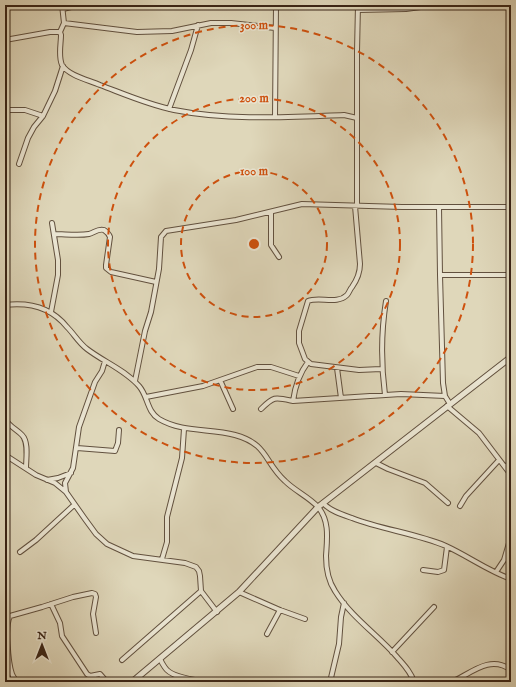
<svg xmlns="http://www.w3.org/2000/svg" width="516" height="687" font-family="'IM FELL English',serif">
<rect width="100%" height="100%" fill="#dfd7ba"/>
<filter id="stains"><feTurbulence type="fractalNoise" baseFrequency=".005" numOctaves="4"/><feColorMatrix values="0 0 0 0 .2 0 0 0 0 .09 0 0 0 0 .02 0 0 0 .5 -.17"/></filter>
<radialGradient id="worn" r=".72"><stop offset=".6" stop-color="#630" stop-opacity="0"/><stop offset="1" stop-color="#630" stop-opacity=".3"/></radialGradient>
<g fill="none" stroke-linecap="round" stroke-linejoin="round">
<path stroke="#717c78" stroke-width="1.5" d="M5,5L8,35
M440,409L445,405
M385,452L395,444"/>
<g stroke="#62513f" stroke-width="6">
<path id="minor" d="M63,9L79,5
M358,10L406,9L435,5
M64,23L137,32L172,31L211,23H231L275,28
M60,32L64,23L62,5
M5,40L50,32H60L61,35C61,44 58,56 62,65C69,76 89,80 100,85C124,94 149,105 174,110C230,121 288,117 344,115L357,118
M169,109L191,50L198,25
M5,110H25L43,116
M275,117L276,5
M19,164L28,138L34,127L43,116L55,91L63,66
M357,205V51L358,5
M355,206L360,264C360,273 357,280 352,287C350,289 349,293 347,295C337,305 319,296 308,301L299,331V343L305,359L311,364L359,370L381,369
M439,207L440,275L443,383L445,396L450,404
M271,213V245L279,257
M54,234C65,234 78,236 89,234C94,233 98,228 104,230C107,232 109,234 110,237L106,265V268L111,272L156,282
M440,275H511
M5,305C30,302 51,307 67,327C74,334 79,343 87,349C104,362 125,370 139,386C148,396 147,412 159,419C183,433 210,428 235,435C268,444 264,462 285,481C295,491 309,497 318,507C330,521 327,540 326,556C326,568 329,582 335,591C351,617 378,635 397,657C404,665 411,672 414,682
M51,312L58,275V260L52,223
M337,368L341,398
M220,380L233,409
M135,381L145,331L151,312L159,269L161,237L166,231L236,220L302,204L402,207H511
M385,395C381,364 381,332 386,301
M146,397L203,386L257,367H271L299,376
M293,401C295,386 299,374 308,362
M447,406L479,433L511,475
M261,409C274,396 275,397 293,401L401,394L445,396
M5,419C10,427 16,429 22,435C29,442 26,459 26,468
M77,448L115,451L118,443L119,430
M5,455L36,475L55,483L66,492L85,519L96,534L107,544L133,556L185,563L196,567L199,571L200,576L201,591L217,612
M376,463L388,469L425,483L448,503
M505,467L511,462
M47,480L58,478L71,473
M66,492L65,483L73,468L79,427L95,382L102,371L105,361
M323,503C330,511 343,515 352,518C383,530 415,533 446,546C468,556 488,571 511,579
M460,506L466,496L499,460
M20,552L36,540L74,505
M162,559L167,542V517L182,458L184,429
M423,570L438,572L444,570L447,547
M496,572L504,560L509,543
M239,592L280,610L305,619
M51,604L60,623L62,636L87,674L90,676L100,674L107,682
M267,634L280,610
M392,652L434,607
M160,659C162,663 164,667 167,670C175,678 196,680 207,682
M122,660L201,591
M17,682C15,679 13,677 12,674C8,663 5,625 10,616L42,607L73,597L92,593L95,594L96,597L93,614L96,633
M330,682L339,644L341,617L344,603
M452,682C470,674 490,654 511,670"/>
</g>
<g stroke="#62513f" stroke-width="7">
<path id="tertiary" d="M132,682L239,592L318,507L511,357"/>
</g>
<use href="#minor" stroke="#eae5d2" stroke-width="4"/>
<use href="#tertiary" stroke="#eae5d2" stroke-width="5"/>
</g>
<g fill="none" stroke="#ce510e" stroke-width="2" stroke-dasharray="7 5">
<circle cx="254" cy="244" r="73"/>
<circle cx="254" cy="244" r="146"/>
<circle cx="254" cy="244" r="219"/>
</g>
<circle cx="254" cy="244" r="6" fill="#ce510e" stroke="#eae5d2" stroke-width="2"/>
<g font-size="12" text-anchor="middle" font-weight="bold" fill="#ce510e" stroke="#eae5d2" stroke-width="3" stroke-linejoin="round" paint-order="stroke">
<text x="254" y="29">300 m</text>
<text x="254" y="102">200 m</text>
<text x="254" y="175">100 m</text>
</g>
<rect width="516" height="687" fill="none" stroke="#dfd7ba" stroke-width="20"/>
<rect x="6" y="6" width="504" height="675" fill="none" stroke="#392416" stroke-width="2"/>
<rect x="10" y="10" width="496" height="667" fill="none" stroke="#392416"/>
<g transform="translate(42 645)" stroke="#eae5d2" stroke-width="3" paint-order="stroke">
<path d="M0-3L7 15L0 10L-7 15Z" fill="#392416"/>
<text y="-6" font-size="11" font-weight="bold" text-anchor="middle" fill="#392416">N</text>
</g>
<rect width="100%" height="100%" filter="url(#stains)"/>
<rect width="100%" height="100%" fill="url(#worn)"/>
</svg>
